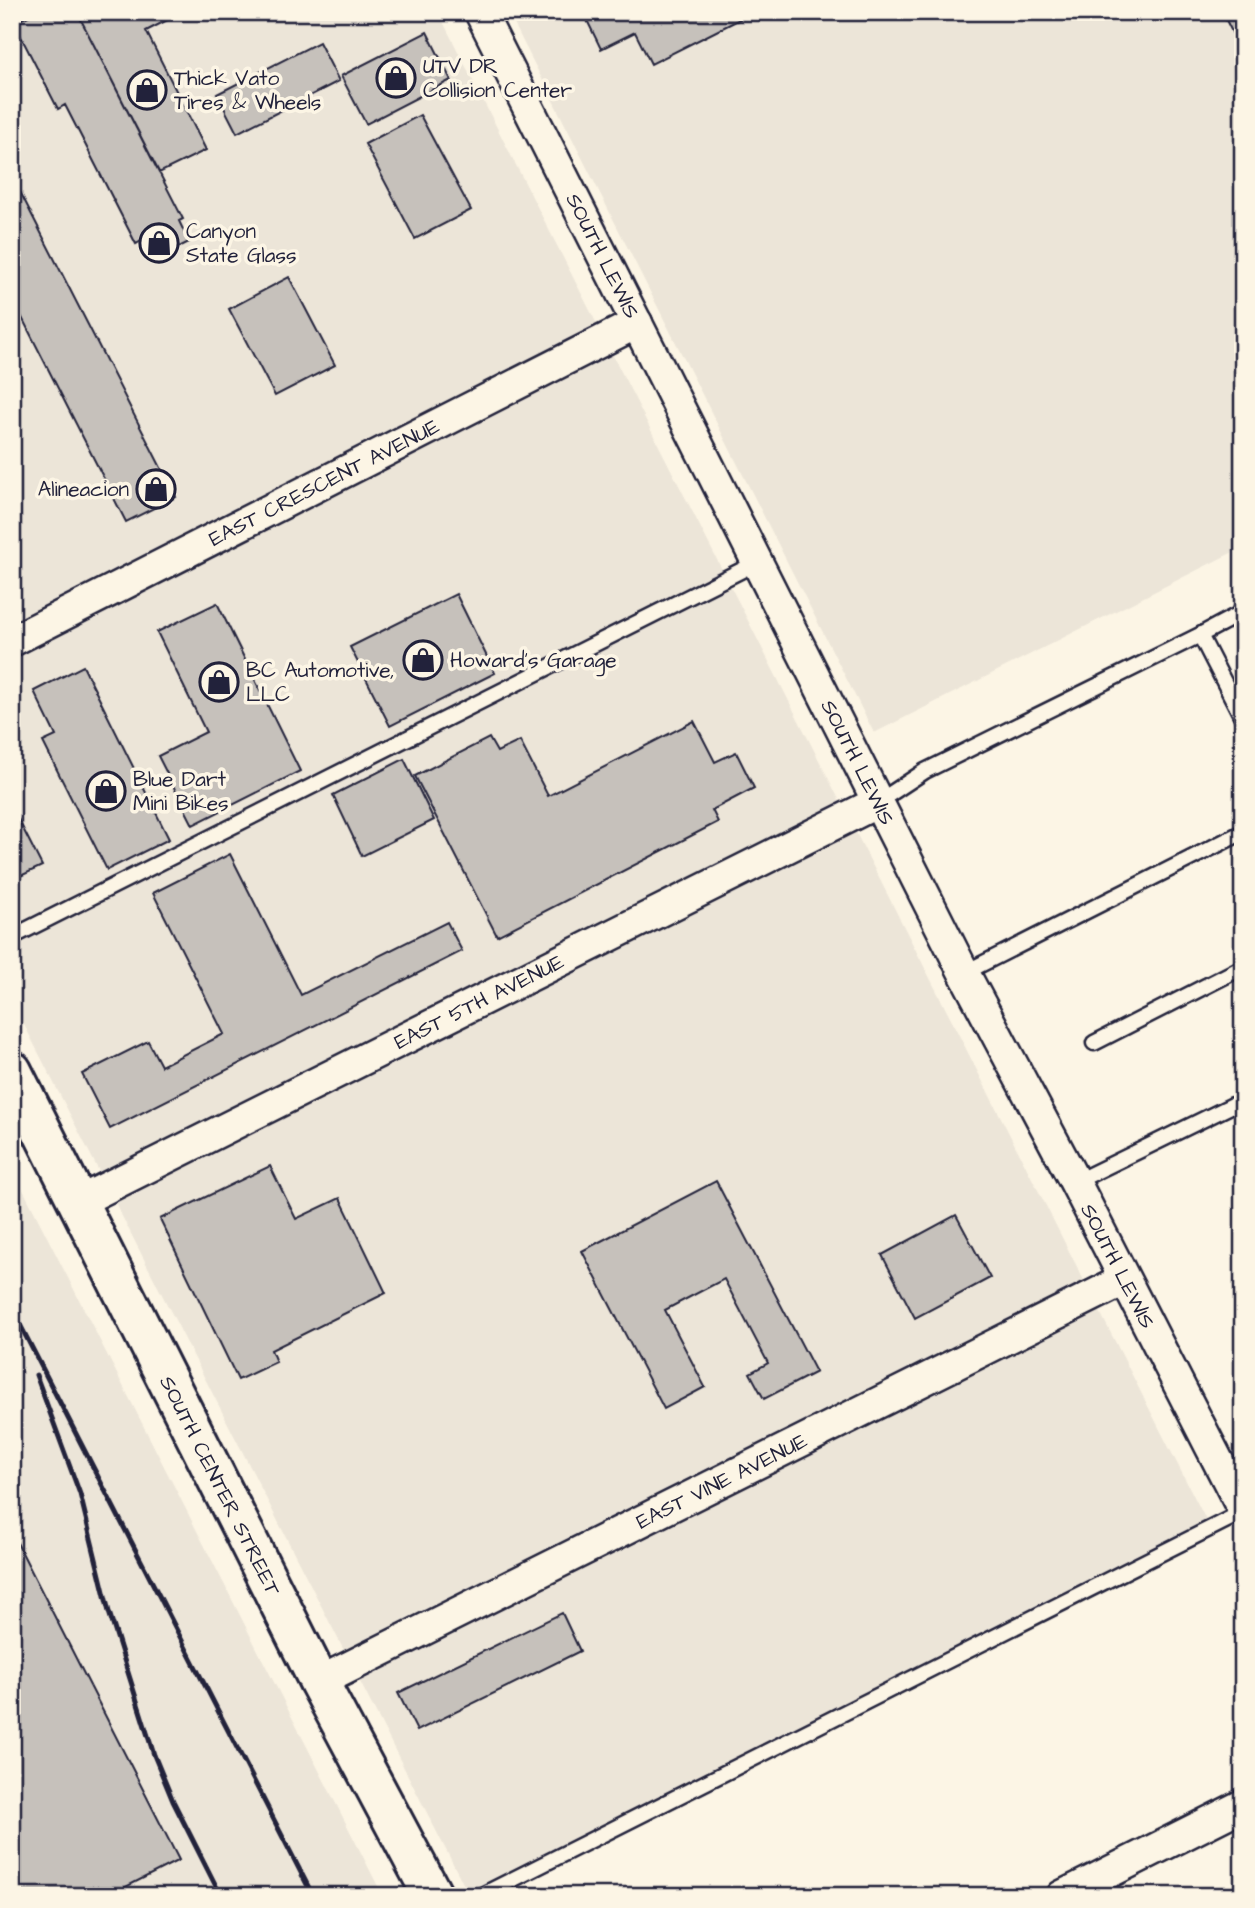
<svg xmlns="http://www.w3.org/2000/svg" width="1255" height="1908" font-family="'Architects Daughter',sans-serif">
<rect width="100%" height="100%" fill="#fcf5e5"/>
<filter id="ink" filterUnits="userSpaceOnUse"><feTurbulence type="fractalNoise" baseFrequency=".0143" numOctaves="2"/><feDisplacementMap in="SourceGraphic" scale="14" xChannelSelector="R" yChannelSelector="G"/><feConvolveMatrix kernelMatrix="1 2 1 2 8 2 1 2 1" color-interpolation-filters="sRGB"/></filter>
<g filter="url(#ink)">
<path fill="#ece5d8" d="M12,12H438L1209,1526L469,1895L12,1001Z
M508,12H1243V547L874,733Z
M12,1168L383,1896H12Z"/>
<path fill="#c6c1bb" stroke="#22223b" stroke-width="2" d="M36,12H77L183,219L179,221L189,242L155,259L145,239L136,244L65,105L58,109L14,23Z
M77,12H183L146,31L206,150L159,173Z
M583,12H754L651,64L635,32L601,49Z
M1222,12H1243V54Z
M427,32L451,80L366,124L341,76Z
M319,42L339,81L237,133L217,94Z
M420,115L471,210L415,239L365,144Z
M12,176L176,497L126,522L12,298Z
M289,277L335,365L275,396L229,309Z
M456,594L495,673L390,726L350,647Z
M217,603L300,771L193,825L158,756L206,732L157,632Z
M83,666L169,839L107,870L43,742L56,736L34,691Z
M694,721L715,762L736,752L754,788L712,810L718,822L497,936L415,776L489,738L497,752L520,741L548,796Z
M404,759L434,820L362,856L333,795Z
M12,807L42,866L12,880Z
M230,854L301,995L447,922L462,951L110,1129L82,1074L148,1041L161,1066L224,1034L153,893Z
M270,1166L296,1219L340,1198L386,1293L271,1350L276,1362L238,1380L160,1219Z
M716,1181L816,1372L764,1399L750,1373L768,1363L724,1279L665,1310L705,1387L664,1409L582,1251Z
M956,1215L990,1278L915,1318L882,1255Z
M12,1533L179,1860L108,1896H12Z
M562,1613L580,1651L417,1731L398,1693Z"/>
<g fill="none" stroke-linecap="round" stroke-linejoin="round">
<g stroke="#22223b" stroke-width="19">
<path id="lane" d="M1243,612L1200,635L1243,719
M878,802L925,771L1200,635
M12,937L758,562
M964,973L1243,832
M1094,1043L1243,967
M1075,1182L1243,1100
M480,1896L1243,1512"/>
</g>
<g stroke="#22223b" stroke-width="35">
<g id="street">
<path id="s1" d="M480,12L964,973L1075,1182L1243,1510"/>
<path id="s2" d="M12,641L637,323"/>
<path id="s3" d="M80,1201L878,802"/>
<path id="s4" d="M319,1682L1124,1280"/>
<path d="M1062,1896L1243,1805"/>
</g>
</g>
<g stroke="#22223b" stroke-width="44">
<g id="secondary">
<path id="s5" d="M12,1071L319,1682L433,1896"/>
</g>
</g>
<use href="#lane" stroke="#fcf5e5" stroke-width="14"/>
<use href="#street" stroke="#fcf5e5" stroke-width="30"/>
<use href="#secondary" stroke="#fcf5e5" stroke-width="38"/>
<path stroke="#22223b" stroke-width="5" d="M12,1309L313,1896
M36,1375L80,1494L109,1612L154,1755L173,1801L221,1896"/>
</g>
</g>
<defs>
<g id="shop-ring" transform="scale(2.0125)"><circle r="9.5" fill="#fcf5e5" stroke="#22223b" stroke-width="1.5"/><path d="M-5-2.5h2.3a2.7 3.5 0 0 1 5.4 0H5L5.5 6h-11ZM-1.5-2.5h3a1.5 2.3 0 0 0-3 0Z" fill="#22223b"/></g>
</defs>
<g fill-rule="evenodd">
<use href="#shop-ring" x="396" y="78"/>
<use href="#shop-ring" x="147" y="90"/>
<use href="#shop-ring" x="159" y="243"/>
<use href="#shop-ring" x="156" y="489"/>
<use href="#shop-ring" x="423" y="660"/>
<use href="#shop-ring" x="219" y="682"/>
<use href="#shop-ring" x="106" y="791"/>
</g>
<g text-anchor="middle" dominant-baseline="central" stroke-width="7" stroke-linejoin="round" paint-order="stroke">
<g font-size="21" fill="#22223b" stroke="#fcf5e5" text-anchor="start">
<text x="423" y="66">UTV DR<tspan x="423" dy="24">Collision Center</tspan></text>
<text x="174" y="78">Thick Vato<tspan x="174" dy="24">Tires &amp; Wheels</tspan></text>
<text x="186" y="231">Canyon<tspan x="186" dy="24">State Glass</tspan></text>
<text x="129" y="489" text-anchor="end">Alineacion</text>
<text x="450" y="660">Howard's Garage</text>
<text x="246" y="670">BC Automotive,<tspan x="246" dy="24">LLC</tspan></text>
<text x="133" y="779">Blue Dart<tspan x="133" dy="24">Mini Bikes</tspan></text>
</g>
<g font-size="21" fill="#22223b" stroke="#fcf5e5">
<text stroke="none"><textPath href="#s1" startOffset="273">SOUTH LEWIS</textPath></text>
<text stroke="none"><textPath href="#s2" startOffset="350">EAST CRESCENT AVENUE</textPath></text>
<text stroke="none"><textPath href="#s1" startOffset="840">SOUTH LEWIS</textPath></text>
<text stroke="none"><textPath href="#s3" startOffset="446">EAST 5TH AVENUE</textPath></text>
<text stroke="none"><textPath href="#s1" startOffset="1407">SOUTH LEWIS</textPath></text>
<text stroke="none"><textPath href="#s4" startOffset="450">EAST VINE AVENUE</textPath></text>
<text stroke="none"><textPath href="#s5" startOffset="464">SOUTH CENTER STREET</textPath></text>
</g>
</g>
<rect width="1255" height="1908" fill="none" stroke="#fcf5e5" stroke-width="42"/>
<rect x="21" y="21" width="1213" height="1866" fill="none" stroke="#22223b" stroke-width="2.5" filter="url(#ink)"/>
</svg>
